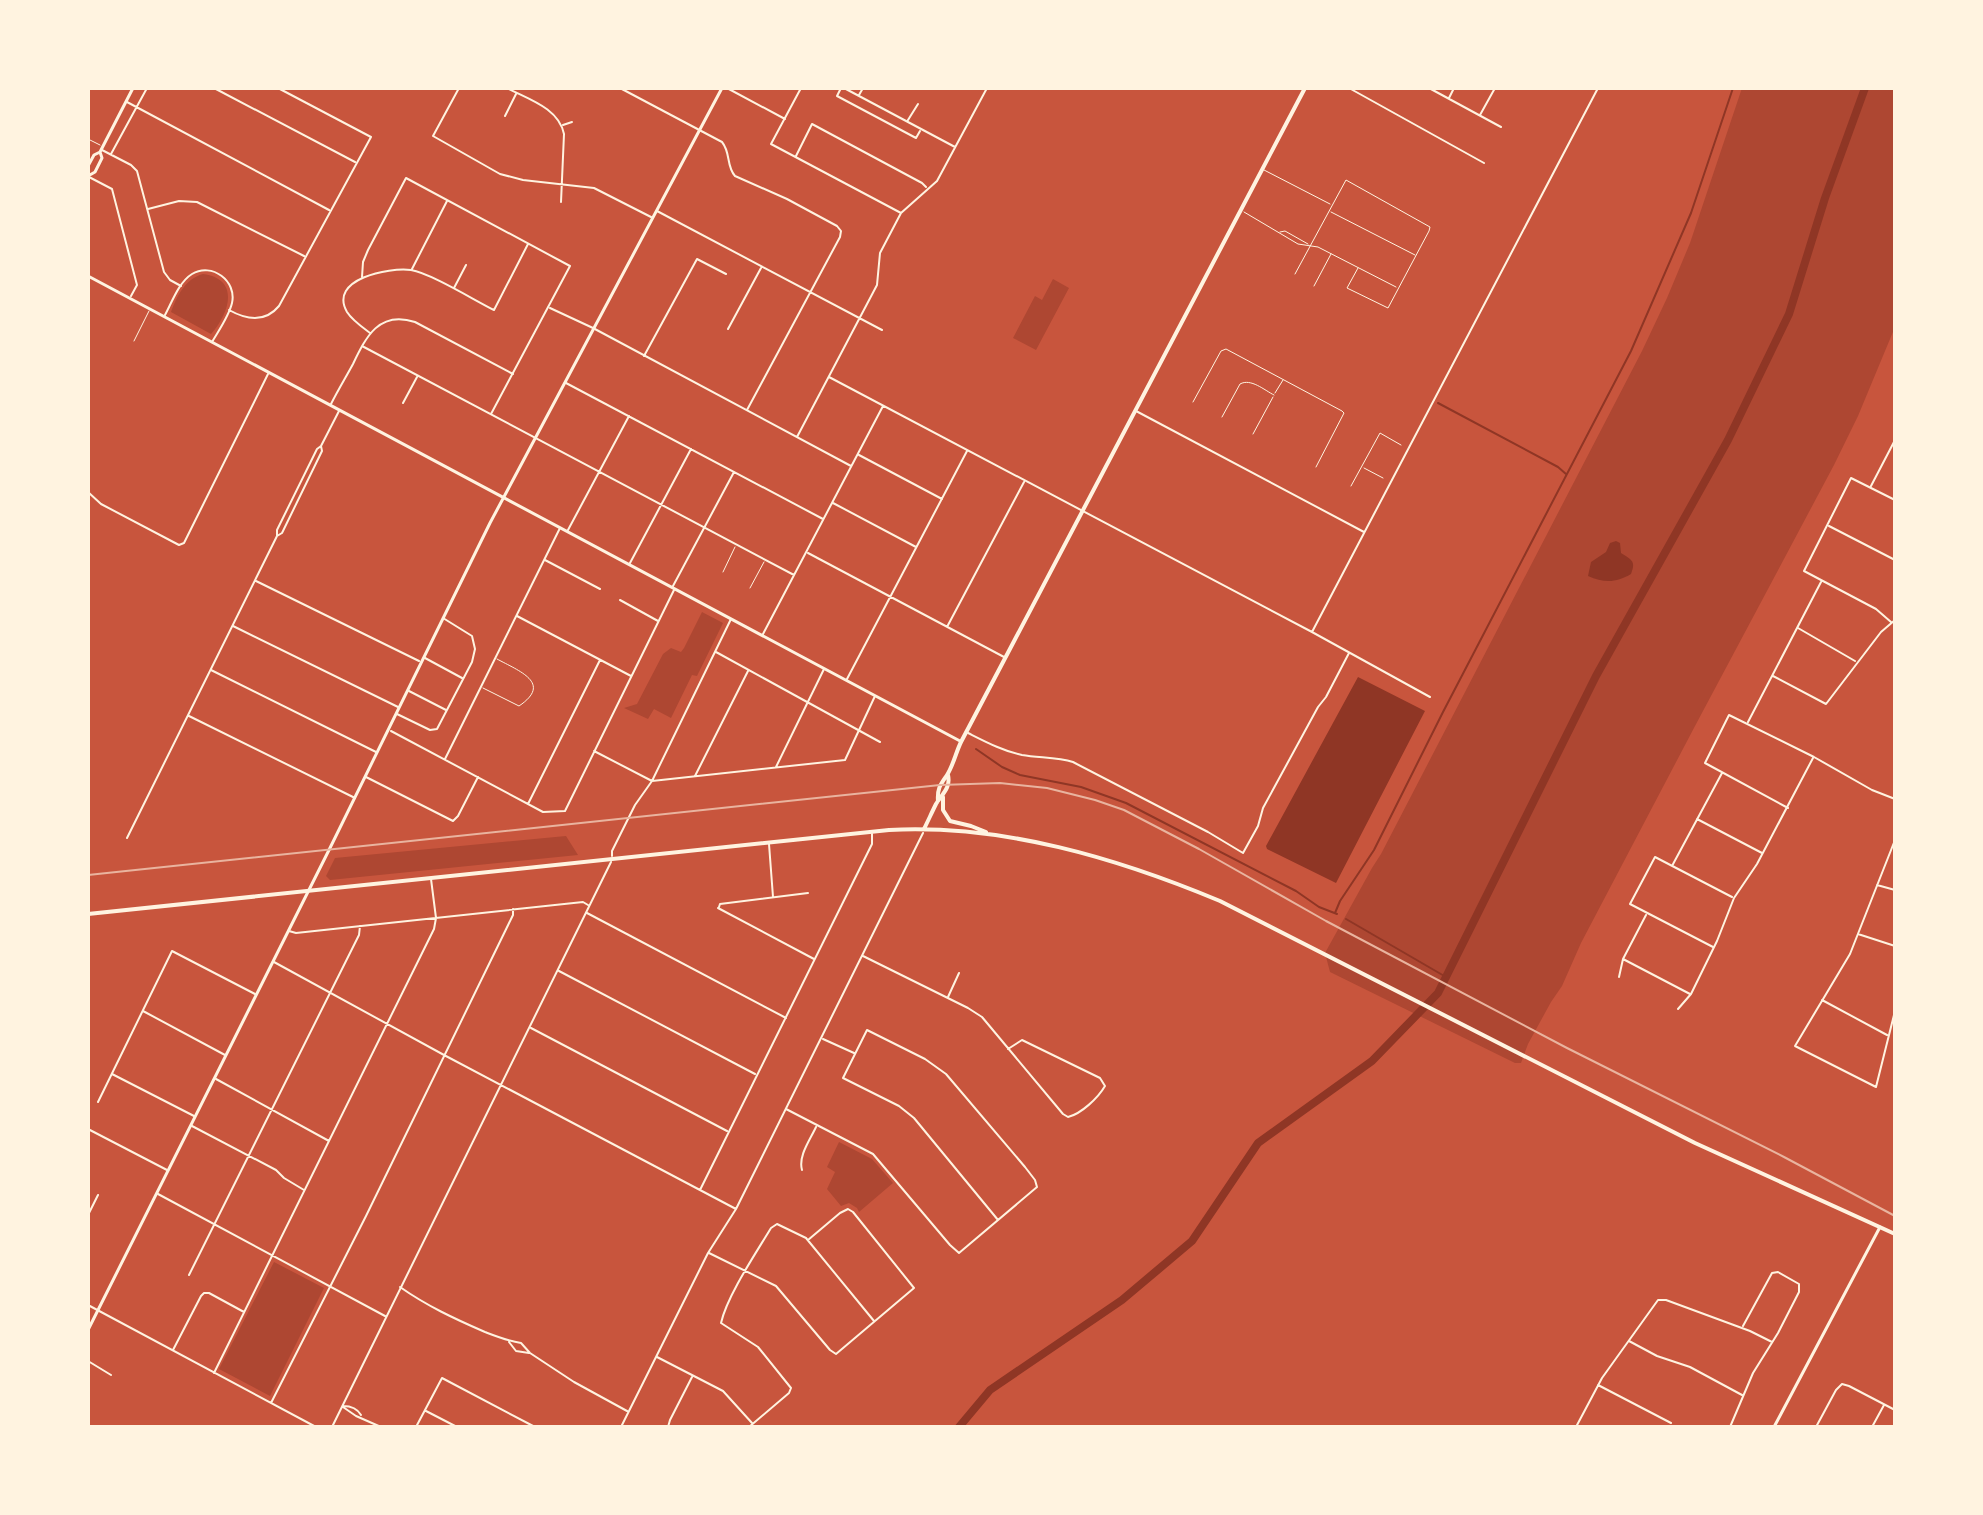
<svg xmlns="http://www.w3.org/2000/svg" width="1983" height="1515" font-family="'Sofia Sans Condensed',sans-serif">
<rect width="100%" height="100%" fill="#c8553d"/>
<path fill="#ae4732" d="M1742,88H1895V327L1858,416L1834,465L1695,726L1581,943L1562,986L1551,1002L1528,1044L1521,1063H1515L1330,972L1325,953L1372,868L1381,854L1642,351L1667,298L1690,243Z
M203,274C241,279 229,314 211,334L171,312C177,296 185,279 203,274Z
M1053,279L1069,288L1036,350L1013,338L1035,296L1042,300Z
M702,612L723,623L697,676L692,675L671,718L654,709L648,719L624,708L637,704L663,654L671,648L681,652L684,648Z
M566,836L578,855L330,880L326,876L335,858Z
M839,1142L872,1159L893,1183L859,1212L857,1208L849,1203L841,1206L827,1189L835,1172L827,1167Z
M274,1262L324,1288L270,1396L219,1369Z"/>
<path fill="#8f3625" d="M1616,541L1620,543L1621,553C1632,560 1636,561 1631,574C1616,583 1604,583 1588,576L1591,562L1606,552L1610,543Z
M1358,677L1425,711L1336,883L1267,849L1266,846Z"/>
<g fill="none" stroke-linecap="round" stroke-linejoin="round">
<path stroke="#8f3625" stroke-width="2" d="M1438,403L1558,467L1566,474
M976,749L1002,767L1020,775L1081,787L1126,803L1296,891L1319,907L1337,914
M1335,913L1340,901L1374,850L1443,712L1631,351L1691,213L1733,88
M1346,919L1446,977"/>
<path stroke="#8f3625" stroke-width="8" d="M959,1427L990,1390L1122,1300L1192,1241L1258,1143L1372,1061L1438,993L1596,676L1728,440L1789,314L1825,198L1865,88"/>
<path stroke="#fff3e0" stroke-width="1" d="M88,139L100,145
M1264,170L1330,204
M1244,212L1298,244L1318,247L1396,287
M1331,212L1415,255
M1280,232L1285,231L1308,244
M1295,274L1346,180L1430,227L1429,231L1388,308L1347,288L1358,268
M1314,286L1331,254
M134,341L149,311
M1275,393L1283,380
M1193,402L1221,351L1226,349L1342,411L1344,413L1316,467
M1222,417L1240,384C1251,378 1264,390 1274,395
M1253,434L1273,397
M1364,468L1383,478
M1351,486L1380,433L1401,445
M723,572L735,547
M750,588L764,562
M483,688L519,706C553,683 519,671 497,659"/>
<path stroke="#fff3e0" stroke-width="2" d="M214,88L355,162
M459,88L433,136L500,174L523,180L594,188L651,217
M507,88C528,99 559,108 564,134L561,202
M620,88L722,142C731,153 726,166 735,176L787,199L837,226L841,231L840,237L747,410
M727,88L785,119
M801,88L771,144L901,213
M841,88L837,96L916,138L920,131
M844,88L955,147
M1349,88L1484,163
M1429,88L1501,127
M859,95L863,88
M1449,98L1454,88
M127,102L329,210
M1480,115L1495,88
M505,116L516,94
M908,120L918,104
M563,125L572,122
M102,150L131,165L137,171L164,272L170,280L181,286
M111,154L147,88
M796,156L812,124L922,183L926,187
M89,177L112,189L137,285L131,296
M148,209L179,201L197,202L304,256
M657,211L882,330
M412,269L447,201
M362,277L363,262L368,250L406,178L570,266L491,414
M454,288L466,265
M550,308L593,328L851,466
M229,310C247,320 265,323 279,306L371,137L278,88
M165,315C172,302 179,282 192,274C212,262 237,281 232,303C229,316 219,330 212,342
M728,329L761,268
M370,333C362,327 352,320 347,312C328,279 389,267 411,270C430,273 474,300 494,310L528,244
M362,346L794,575
M644,356L697,259L726,274
M829,377L1312,632L1430,697
M566,383L823,519
M403,403L417,377
M331,404C338,390 346,377 353,364C366,337 379,310 415,322L513,374
M1136,411L1364,532
M797,437L877,285L880,253L901,213L937,181L987,88
M859,455L942,499
M1871,486L1895,440
M88,492L101,504L179,545L184,543L268,374
M833,503L916,547
M1829,526L1895,560
M568,530L629,416
M277,536V530L317,449L321,446L339,411
M808,553L1004,657
M545,560L600,589
M630,563L691,449
M256,581L419,661
M673,586L734,472
M620,600L658,621
M517,616L631,676
M1891,622L1876,609L1804,571L1851,478L1895,500
M233,626L398,707
M947,627L1024,482
M1798,628L1855,661
M1312,632L1598,88
M763,634L883,406
M716,652L880,742
M425,658L462,678
M211,670L376,752
M1773,676L1826,704L1881,632L1895,620
M847,679L967,451
M409,691L446,710
M397,714L430,730L437,729L472,662L475,649L472,636L443,618
M189,716L355,798
M1748,722L1821,582
M391,731L543,812L565,811L674,590
M968,733C986,742 1003,751 1022,755C1039,758 1057,757 1073,762L1208,832L1243,853L1258,826L1263,808L1318,707L1326,697L1349,653
M594,751L652,781L845,760L875,696
M445,759L560,528
M776,767L824,669
M695,776L748,671
M366,777L453,821L458,816L478,777
M528,804L600,660
M1788,808L1705,763L1729,715L1814,757L1872,790L1895,799
M1697,819L1762,853
M127,838L277,536L282,533L322,451L321,446
M1895,840L1850,954L1795,1046L1876,1087L1895,1011
M769,844L773,897
M612,856V851L635,805L652,781L731,619
M1672,866L1722,773
M1877,885L1895,890
M719,907L720,904L808,893
M718,908L814,959
M587,913L786,1018
M289,931L296,933L583,902L588,905
M1858,934L1895,946
M1713,947L1630,904L1655,857L1732,897
M863,956L968,1008L982,1017L1063,1114L1068,1117C1081,1114 1098,1098 1105,1086L1100,1078L1022,1040L1008,1049
M1623,959L1690,994
M274,962L444,1055L736,1209
M559,971L755,1074
M1619,977L1623,959L1646,915
M948,997L959,973
M1822,1000L1887,1035
M1678,1009L1691,994L1717,941L1734,898L1757,864L1813,758
M143,1011L225,1055
M531,1028L727,1131
M823,1039L854,1053
M112,1074L194,1116
M216,1079L329,1141
M98,1102L172,951L255,994
M786,1109L873,1154L950,1245L959,1253L1037,1187L1035,1180L1025,1167L946,1074L925,1059L867,1030L843,1078L899,1106L914,1118L998,1220
M192,1126L276,1170L284,1178L304,1190
M88,1129L167,1170
M802,1170C798,1156 810,1140 816,1127
M700,1190L872,844V834
M158,1194L385,1316
M88,1215L98,1195
M709,1253L776,1286L830,1350L836,1354L914,1288L853,1212L848,1209L840,1213L808,1240
M189,1275L359,935L360,926
M400,1287C427,1306 455,1319 485,1332C498,1337 508,1341 521,1343L530,1353L574,1382L627,1411
M88,1305L316,1427
M1629,1341L1657,1356L1690,1367L1742,1395
M509,1342L516,1351L529,1353
M173,1350L201,1296L204,1293H209L244,1312
M657,1357L723,1391L752,1423
M88,1361L111,1375
M214,1373L434,929L436,918L431,879
M1598,1385L1671,1423
M271,1403L366,1216L513,915V909
M343,1406C350,1406 357,1408 361,1415
M343,1407L356,1416L381,1427
M426,1411L457,1427
M332,1427L611,862
M416,1427L442,1378L535,1427
M621,1427L708,1253L736,1209L923,833
M668,1427L670,1420L692,1377
M749,1427L789,1393L791,1388L758,1347L721,1323C727,1296 756,1253 771,1228L777,1224L806,1238L874,1321
M1576,1427L1602,1378L1658,1300H1666L1750,1331L1772,1342
M1730,1427L1753,1373L1778,1333L1799,1292V1284L1778,1272L1772,1273L1743,1326
M1816,1427L1836,1390L1842,1384L1849,1386L1895,1410
M1872,1427L1884,1405"/>
<path stroke="#fff3e0" stroke-width="3" d="M88,1330L329,850L490,523L722,88"/>
<path stroke="#fff3e0" stroke-width="3" d="M88,166L94,155L100,152L133,88
M88,176L95,172L102,158L100,152
M88,276L960,741
M1774,1427L1880,1227"/>
<path stroke="#fff3e0" stroke-width="4" d="M943,797V810L950,821L971,826L986,832
M938,801C937,788 941,784 947,775C953,766 956,752 961,742L1305,88
M924,829C928,821 932,812 936,804C942,794 951,788 948,775
M88,914L889,830C1003,824 1117,858 1220,901L1695,1143L1895,1234"/>
<path stroke="#e9b49f" stroke-width="2" d="M88,875L940,785L1000,783L1047,788L1095,800L1124,810L1199,849L1326,921L1567,1048L1784,1157L1895,1216"/>
</g>
<rect width="1983" height="1515" fill="none" stroke="#fff3e0" stroke-width="180"/>
</svg>
